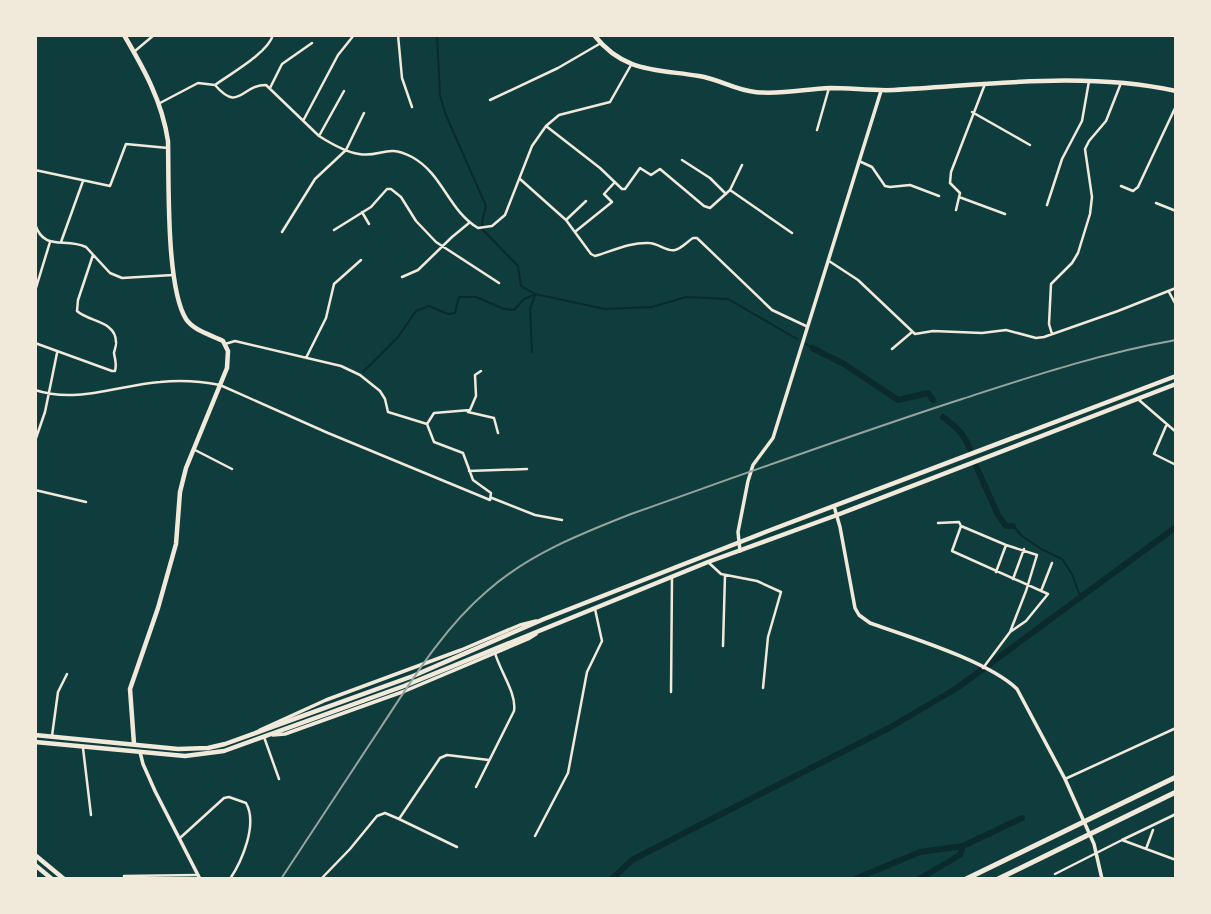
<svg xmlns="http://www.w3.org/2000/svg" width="1211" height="914" font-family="'Open Sans',sans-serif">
<rect width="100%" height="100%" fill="#0f3d3e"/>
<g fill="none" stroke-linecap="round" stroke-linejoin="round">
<path stroke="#0a2a2b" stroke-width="2" d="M437,35L440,95L445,113L486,206L482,222L483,230L518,266L521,286L535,294L605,309L652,307L686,297L728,299L797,339
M806,344L812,348
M532,352L530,309L535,295
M363,372L398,337L416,311L429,306L448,314L455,313L459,297H476L504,309L514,310L524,299L534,295
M1013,526L1022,536L1041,549L1062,559L1072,574L1080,596"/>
<path stroke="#0a2a2b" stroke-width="6" d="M812,348L844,364L898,400L928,393L933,400
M943,417C956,427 963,432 970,449
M976,466L998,515L1006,526H1013
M612,879L632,860L889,728L957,688L1176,527
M855,879L920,852L963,846L1022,818
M919,879L960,855L963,846"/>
<path stroke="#f1e9da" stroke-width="2.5" d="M398,35L402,78L412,107
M135,51L154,35
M215,85C230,74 268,53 273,35
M270,88L282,64L312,43
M490,100L558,68L601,43
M160,103L198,83L215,85C239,113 241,85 266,85L319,136C330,143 345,152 359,154C381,158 386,143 412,157C443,174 448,210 478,228L492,226L505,215L532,146L546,126L559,115L610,102L631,65
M972,112L1030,145
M303,121L338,55L354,35
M546,126L600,168L622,189H625L640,168L651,175L660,169L704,206L710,208L730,190L742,165
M817,130L829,88
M319,136L344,91
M682,160L710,178L726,194
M859,161L872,167L885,186L890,187L910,185L939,196
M35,170L110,186L126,144L168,148
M520,179L566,220L591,254L595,256C612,251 631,242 649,243C658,243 667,252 675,250C681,249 688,241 693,238H697L772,310L806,326
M1121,186L1133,191L1138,187L1176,106
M730,190L792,233
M959,197L1005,214
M1156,203L1176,211
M1047,205L1062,159L1082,121L1089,81
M956,210L960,193L950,183L951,172L985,84
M362,212L369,224
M566,220L586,201
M35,224C44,252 65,237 86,247L110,273L122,278L173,275
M334,230L371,207L387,189H391L401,197L416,221L436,242L499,283
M576,231L612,202L604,194L615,182
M282,232L315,179L346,150L364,113
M61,242L83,181
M829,261L858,280L915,334L933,331L982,333L1006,330L1036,338L1044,337L1118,311L1176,288
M402,277L418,270L452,237L469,223
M35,291L50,242
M1169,292L1176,305
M1052,334L1049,324L1051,284L1072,263L1078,253L1090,214L1092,197L1085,149L1089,141L1106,121L1121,83
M35,343L112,371H115C117,363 115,360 114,353C114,352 117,343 116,342C116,321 89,322 77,311L78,300L93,255
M225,344L235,341L341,366L360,375L380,391L385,399L388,412L427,424
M892,349L912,332
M306,358L326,318L334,284L361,260
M35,390C77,404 119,385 160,382C180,380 200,381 220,385L328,433L490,500L491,493L473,480L463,453L434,442L427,424
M1139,400L1176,432
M468,412L494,418L498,433
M427,424L434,413L470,410L476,396L475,375L481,371
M1166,426L1154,454L1176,465
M36,438L45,412L57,353
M195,450L232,469
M469,471L527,469
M35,490L86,502
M492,498L535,515L562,520
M938,523L959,522L961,526L952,551L1048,594L1026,621L1010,632
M961,526L1006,545L1037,555L1026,591L1010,632L983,668
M708,562L721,574L757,581L781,592L768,637L763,688
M996,572L1006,545
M1013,579L1024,549
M1041,591L1052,563
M723,646L725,575
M671,692L672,577
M52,736L58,692L67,674
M264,737L279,779
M83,748L91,815
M1065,779L1176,728
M476,787L514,711C517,694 500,671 495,653
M399,819L457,847
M535,836L568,773L587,672L602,641L595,609
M180,838L224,798L229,797L246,803C258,824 242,861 230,879
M1122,840L1176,814
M1146,849L1153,830
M1055,874L1122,840L1176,860
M124,876L198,875
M321,879L350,849L377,816L385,813L399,819L440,758L447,755L489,760"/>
<path stroke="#f1e9da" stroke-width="3.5" d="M834,506L840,527L855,608L859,615L870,623C909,637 988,661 1017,689L1065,779L1094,844L1102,879
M740,551L738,532L748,481L753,465L773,438L881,91
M260,730L326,700L461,650L520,625L536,621
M273,735L285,734L405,691L528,639L536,634
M140,752L143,764L155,791L200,879"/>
<path stroke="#f1e9da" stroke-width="4.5" d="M124,35C144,69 162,101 168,141C169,182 166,287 186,319C193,330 211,335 223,341L228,351L227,368L186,468L180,492L176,544L158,608L130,689L134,744
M594,35C624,73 656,69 699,76C719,79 735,90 755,92C780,95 805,89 830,88C851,88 873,91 894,90C988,85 1083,71 1176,91"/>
<path stroke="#f1e9da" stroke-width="4.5" d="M35,735L178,749L208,748L225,744L413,676L544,619L768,531L1176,376
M35,742L185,756L224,751L404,686L708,562L837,515L1176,384
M35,855L64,879
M35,865L52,879"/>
<path stroke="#f1e9da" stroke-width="5" d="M966,879L1176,777
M998,879L1176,792"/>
<path stroke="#97a49c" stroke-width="2" d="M281,879C314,828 348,778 381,727C412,680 443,629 486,592C527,555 580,534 631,514C741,475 851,435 962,399C1033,376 1102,353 1176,340"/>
</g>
<rect width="1211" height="914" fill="none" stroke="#f1e9da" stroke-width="74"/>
</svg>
